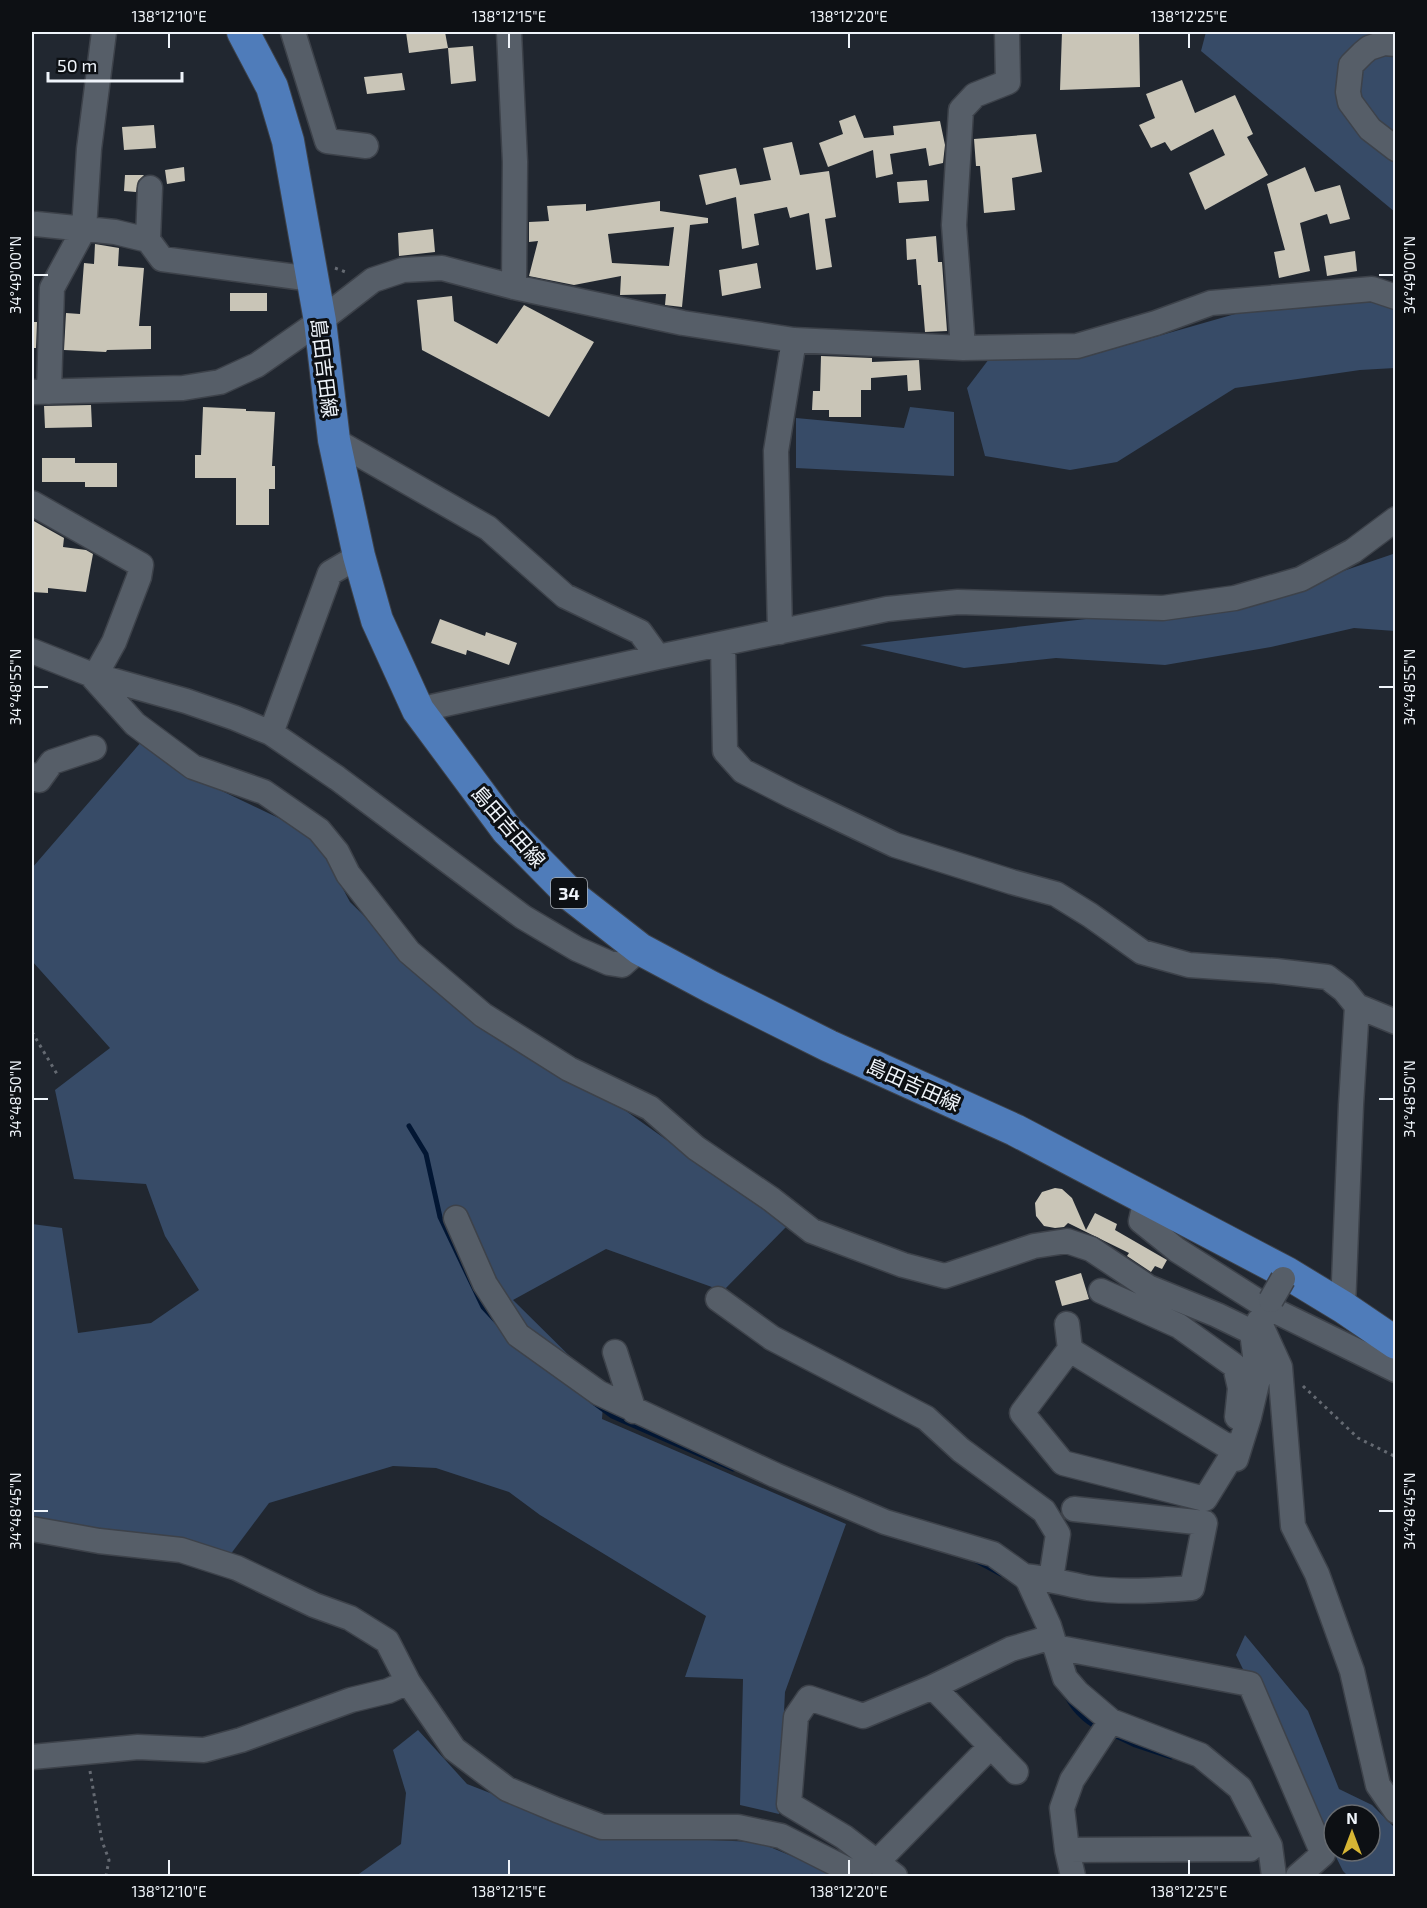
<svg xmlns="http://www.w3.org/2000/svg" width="1427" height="1908" font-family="'Exo 2','Noto Sans JP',sans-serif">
<rect width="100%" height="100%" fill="#212730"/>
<path fill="#374b67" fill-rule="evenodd" d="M1206,32H1395V212L1201,51Z
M1360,300L1395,308V368L1360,370L1235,388L1117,462L1070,470L985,456L967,388L989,359L1092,355L1249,310Z
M910,407L954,412V476L796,468V418L904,428Z
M1393,554H1395V631L1354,628L1271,647L1165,665L1056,658L964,668L860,645L1261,599Z
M142,741L201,781L314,835L350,902L461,1011L619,1106L787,1226L723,1291L606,1249L513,1300L604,1390L602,1419L846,1524L785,1692L779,1814L740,1805L743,1679L685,1677L706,1616L540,1515L509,1492L436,1468L393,1466L269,1503L230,1555L32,1518V1224L62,1228L78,1333L151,1323L199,1290L165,1236L146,1184L74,1179L55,1090L110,1048L32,961V868Z
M1245,1635L1308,1711L1339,1789L1372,1805L1395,1828V1876H1348L1343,1871L1236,1655ZM1334,1815H1370V1851H1334Z
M418,1730L467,1784L590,1832L633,1837L758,1842L840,1876H356L401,1844L406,1793L393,1750Z"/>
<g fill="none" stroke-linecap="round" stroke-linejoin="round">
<path stroke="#021633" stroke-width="5" d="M409,1126L426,1154L440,1217L483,1307L497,1322
M593,1402L612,1416L733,1469
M975,1560L1001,1574
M1065,1692C1071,1707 1084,1721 1099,1728
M1110,1733L1135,1745L1171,1757"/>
</g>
<path fill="#c9c5b7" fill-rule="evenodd" d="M406,32H445L448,48L409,53Z
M1062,32H1139L1140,87L1060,90Z
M473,46L476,81L451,84L448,48Z
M402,73L405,90L367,94L364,77Z
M1182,80L1195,113L1235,95L1253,134L1247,137L1268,175L1205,210L1189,173L1225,155L1213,129L1171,151L1165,142L1151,148L1139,125L1155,118L1146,94Z
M855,115L864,138L894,135L893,126L940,121L945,145L943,163L929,166L926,148L890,154L893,174L876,178L873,150L828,167L819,143L843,134L839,121Z
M154,125L156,148L124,150L122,127Z
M1036,134L1042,172L1012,178L1015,210L984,213L980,166H976L974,139Z
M792,142L800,175L829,171L836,217L825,219L832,267L816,270L809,213L790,218L787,207L754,214L759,245L742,249L736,197L706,205L699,175L736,168L740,185L771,180L763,148Z
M184,167L185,181L167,184L165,170Z
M1305,167L1315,192L1340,185L1350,219L1330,224L1327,214L1300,223L1310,271L1279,278L1274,252L1285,250L1267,184Z
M125,175H144L138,181L136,192L124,191Z
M927,180L929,201L899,203L897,182Z
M660,201V211L708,218V223L690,225L682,307L665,305L666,294L620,295L621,276L574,285L529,276L538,241L529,242V222L549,221L547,206L586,204V211ZM674,227L669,266L612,263L608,234Z
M433,229L435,252L399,256L398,233Z
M936,236L938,262H942L947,331L925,332L921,285H918L916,259L907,260L906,239Z
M95,244L119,248L118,266L144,268L139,326H151V349L107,350L106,352L64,350L66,313L80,314L84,263L94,264Z
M1355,251L1357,271L1327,276L1324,256Z
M757,263L761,288L722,296L719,270Z
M230,293H267V311H230Z
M452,296L454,321L497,344L524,305L594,342L549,417L422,350L417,300Z
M32,322H37L36,348H32Z
M821,356L872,358V362L919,360L921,390L908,391L907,375L871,378V390H861V417H829V410H812L813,391H820Z
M91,405L92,427L45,428L44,406Z
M203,407L246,409V411L275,412L272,466H275V489H269V525H236V478H195V455H201Z
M42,458H75V463H117V487H85V482H42Z
M32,520L64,538L63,547L86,550L93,554L86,592L48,588V593L32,592Z
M440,619L485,636L486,632L517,643L509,665L467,650L466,655L431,643Z
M1055,1188L1062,1189L1072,1198L1086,1230L1095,1213L1117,1224L1115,1230L1167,1260L1162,1269L1155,1266L1151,1272L1127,1256L1129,1253L1068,1223L1064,1227L1055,1228L1044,1226L1036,1216L1035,1203L1042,1192Z
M1081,1273L1089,1299L1062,1306L1055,1281Z"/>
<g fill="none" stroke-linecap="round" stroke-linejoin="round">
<g stroke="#3d424a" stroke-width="27">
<path id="minor" d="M293,32L327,141L366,146
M509,32L515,162L514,287
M1396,44L1384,43L1369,48L1363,53L1351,65L1348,92L1350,102L1370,129L1396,149
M150,188L148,240L162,259L312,279
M36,224L115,232L148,240
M963,348L954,225L961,110L975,95L1008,82L1007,32
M32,392L183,388L220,382L257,365L320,321L373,280L403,270L442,268L514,287L683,323L794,340L963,348L1077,346L1156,323L1211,303L1372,289L1396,297
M49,392L52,288L84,229L89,149L104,32
M334,440L488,528L565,596L640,632L658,657
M32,503L141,565L139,577L114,642L95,676
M780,632L776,451L794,340
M723,644L725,751L743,771L792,796L895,845L1012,882L1056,894L1090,915L1142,952L1189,965L1276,971L1327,977L1344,990L1357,1006L1396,1022
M32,651L90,674L186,701L235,718L271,733L337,778L523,917L577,949L609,963L622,965L640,949
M90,674L135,724L193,767L264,792L319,830L337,852L348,874L409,952L483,1015L569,1069L650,1108L696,1148L771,1199L812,1231L903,1265L945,1276L1034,1246L1067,1241L1091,1249L1148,1287L1217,1315L1252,1332
M418,710L658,657L887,609L958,602L1163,608L1235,598L1301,579L1353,551L1396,519
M271,733L330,573L359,556
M32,775L39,780L52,762L94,748
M1146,1199L1141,1221L1177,1250L1267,1307L1396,1370
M456,1218L485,1284L518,1335L599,1393L775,1475L885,1522L993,1554L1024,1576
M1101,1291L1179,1326L1235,1366L1240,1388L1237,1417
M718,1299L772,1338L926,1418L961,1450L1044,1511L1058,1534L1051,1579
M1343,1307L1351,1105L1357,1006
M1259,1321L1280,1367L1293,1526L1317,1574L1352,1671L1378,1785L1396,1811
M1067,1324L1070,1349L1075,1353L1227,1446L1239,1444
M1070,1349L1022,1413L1063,1463L1205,1499L1239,1444
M615,1352L634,1411
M1236,1459L1249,1417L1258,1379L1252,1332L1260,1320
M1074,1509L1205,1523L1192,1588C1158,1590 1123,1593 1088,1588C1067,1584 1046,1578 1024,1576L1028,1580L1049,1626L1065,1678L1078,1693L1111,1721
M32,1529L99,1541L181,1550L237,1568L314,1605L350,1618L387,1641L408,1682L454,1749L507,1789L557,1810L602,1827H738L781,1836L860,1876
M1055,1647L1250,1684L1323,1854L1298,1876
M933,1687L1016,1772
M32,1757L138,1747L204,1750L241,1740L351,1700L388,1691L408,1682
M1067,1850L1062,1808L1072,1780L1111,1721L1200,1755L1240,1788L1270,1846L1274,1876
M877,1862L991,1746
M895,1876L844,1837L789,1804L796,1717L809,1698L863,1716L933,1687L1011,1649L1052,1637
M1073,1876L1067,1850L1250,1849"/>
</g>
<g stroke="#3d424a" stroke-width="34">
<path id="major" d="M243,32L272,87L288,141L320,321L334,440L359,556L377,620L418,710L507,830L572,896L640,949L711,987L829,1046L1015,1130L1287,1273L1343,1307L1396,1343"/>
</g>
<path stroke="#656a72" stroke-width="3" stroke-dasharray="3 4.5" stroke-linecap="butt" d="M335,268L348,273
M32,1032L57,1074
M1303,1386L1358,1438L1396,1457
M90,1771L102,1841L109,1860L106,1876"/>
<use href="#minor" stroke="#565e68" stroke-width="24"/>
<use href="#major" stroke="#4f7cba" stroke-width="32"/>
<g stroke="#3d424a" stroke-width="27" stroke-linecap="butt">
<path id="minor-bridge" d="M1271,1300L1283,1279"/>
</g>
<use href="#minor-bridge" stroke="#565e68" stroke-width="24"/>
</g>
<path fill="none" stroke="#eff4fa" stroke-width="2" d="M169,33V48M509,33V48M849,33V48M1189,33V48M33,275H48M1379,275H1394M33,687H48M1379,687H1394M33,1099H48M1379,1099H1394M33,1511H48M1379,1511H1394M169,1860V1875M509,1860V1875M849,1860V1875M1189,1860V1875"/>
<g text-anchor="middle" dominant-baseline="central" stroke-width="6" stroke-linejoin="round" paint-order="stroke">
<rect fill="#0d1014" stroke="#abb0b5" stroke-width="1.5" x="551" y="878" width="36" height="30" rx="4.5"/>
<g font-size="18" font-weight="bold" fill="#eff4fa">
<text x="569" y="893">34</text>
</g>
<g font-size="20" fill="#eff4fa" stroke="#0d1014">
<text transform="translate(325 368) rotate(83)">島田吉田線</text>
<text transform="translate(509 826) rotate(49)">島田吉田線</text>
<text transform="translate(914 1084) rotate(24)">島田吉田線</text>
</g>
</g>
<rect width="1427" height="1908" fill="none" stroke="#0d1014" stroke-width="66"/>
<g transform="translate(1352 1833)"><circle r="28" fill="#0d1014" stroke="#676b70" stroke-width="1.5"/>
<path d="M0-4.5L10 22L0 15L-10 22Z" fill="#d6b534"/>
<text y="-9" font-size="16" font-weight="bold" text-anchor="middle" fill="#eff4fa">N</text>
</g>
<path d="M48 72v9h134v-9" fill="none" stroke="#eff4fa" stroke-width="3"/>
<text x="57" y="72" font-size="18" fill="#eff4fa" stroke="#0d1014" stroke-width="4.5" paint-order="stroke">50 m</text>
<rect x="33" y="33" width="1361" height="1842" fill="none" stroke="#eff4fa" stroke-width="2"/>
<g font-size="15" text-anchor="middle" fill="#eff4fa">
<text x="169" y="22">138°12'10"E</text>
<text x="509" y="22">138°12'15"E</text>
<text x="849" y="22">138°12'20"E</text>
<text x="1189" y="22">138°12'25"E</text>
<text transform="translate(16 275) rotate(-90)" y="5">34°49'00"N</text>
<text transform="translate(1410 275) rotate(-90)" y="5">34°49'00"N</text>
<text transform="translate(16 687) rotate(-90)" y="5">34°48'55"N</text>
<text transform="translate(1410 687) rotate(-90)" y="5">34°48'55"N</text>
<text transform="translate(16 1099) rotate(-90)" y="5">34°48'50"N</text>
<text transform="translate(1410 1099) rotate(-90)" y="5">34°48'50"N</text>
<text transform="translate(16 1511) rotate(-90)" y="5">34°48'45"N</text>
<text transform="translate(1410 1511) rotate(-90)" y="5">34°48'45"N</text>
<text x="169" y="1897">138°12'10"E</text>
<text x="509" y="1897">138°12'15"E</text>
<text x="849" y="1897">138°12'20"E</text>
<text x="1189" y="1897">138°12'25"E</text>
</g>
</svg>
